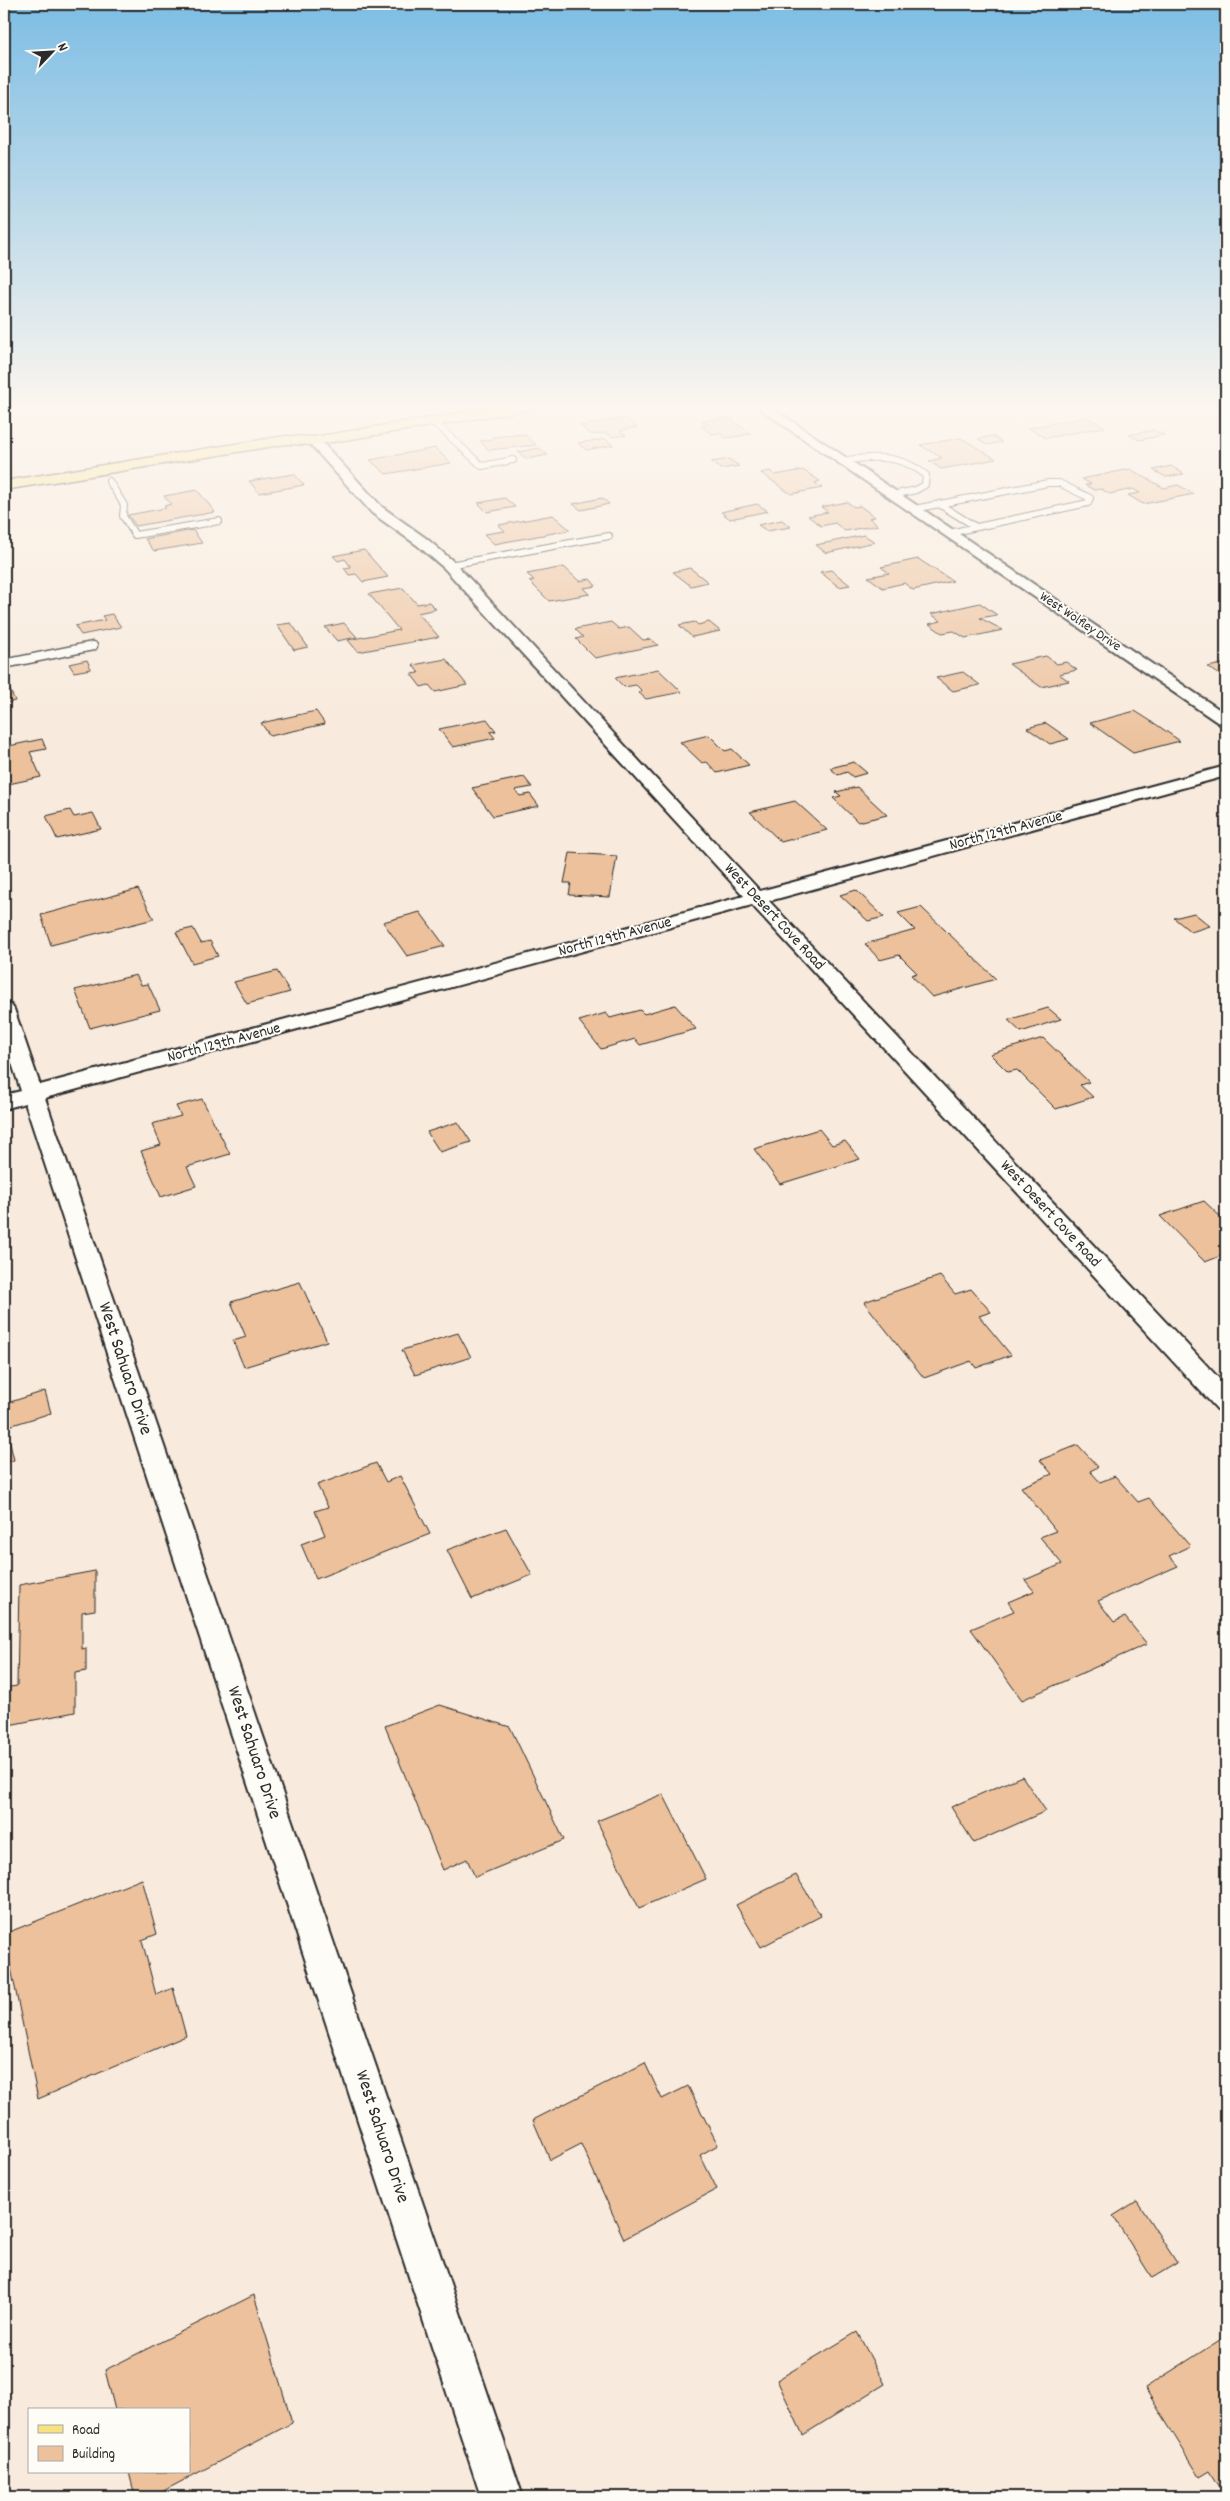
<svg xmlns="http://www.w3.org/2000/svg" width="1230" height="2501" font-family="Dekko,sans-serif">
<rect width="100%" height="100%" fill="#f8eadc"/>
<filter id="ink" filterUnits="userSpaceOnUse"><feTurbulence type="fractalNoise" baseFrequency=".02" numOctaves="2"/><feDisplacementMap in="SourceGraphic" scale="10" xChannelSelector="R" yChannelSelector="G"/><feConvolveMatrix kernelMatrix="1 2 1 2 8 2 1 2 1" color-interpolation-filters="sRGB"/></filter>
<g filter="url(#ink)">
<path fill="#ecc19c" stroke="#2b2b2b" d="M728,417L751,434L726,438L720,433L712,434L701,426L708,425L702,421Z
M1086,417L1105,427L1046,438L1028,428Z
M625,418L637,427L620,431L626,435L613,437L607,433L592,435L580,426Z
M1153,430L1164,435L1139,440L1129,435Z
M524,434L536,445L489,450L480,441L494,439L492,437Z
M992,436L1002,442L987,445L978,439Z
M961,438L996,459L941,469L929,461L942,458L920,445Z
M605,439L613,445L586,450L578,443Z
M435,448L451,463L386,474L370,460Z
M539,448L548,455L527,459L518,452Z
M729,459L739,466L721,469L711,462Z
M1171,466L1184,474L1166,477L1153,470Z
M1130,469L1164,488L1178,485L1194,494L1143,504L1128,495L1140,493L1133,489L1110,494L1101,489L1094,490L1085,485L1091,484L1082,479Z
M803,470L820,481L815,483L822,488L791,494L761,473L770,471L775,475Z
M294,474L304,485L259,493L249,481Z
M197,490L215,512L136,526L128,515L166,508L164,506L171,504L164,496Z
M505,498L515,507L487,512L478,503Z
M602,498L609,504L581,510L573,504Z
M847,502L854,507L860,506L875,517L869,518L878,525L845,531L835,523L821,526L808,516L828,512L821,507Z
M757,504L768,511L730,519L721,512Z
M553,515L570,530L494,544L484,534L505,531L499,525Z
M782,520L791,527L767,531L758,525Z
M193,530L202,543L154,551L145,539Z
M864,535L875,542L826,553L816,545Z
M364,550L388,577L363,582L356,574L349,575L344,568L351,567L345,559L338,561L333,556Z
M918,559L953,581L913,590L904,583L883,588L868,577L889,573L881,567Z
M564,567L579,581L590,579L596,586L584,588L590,594L549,601L529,581L534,580L527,574Z
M690,568L708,582L691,586L673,572Z
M831,570L850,585L839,587L820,572Z
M403,588L417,604L429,602L436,609L418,613L439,637L358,652L348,640L399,630L369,594Z
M980,603L997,615L980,618L1003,630L965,638L954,631L942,633L929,624L941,621L931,614Z
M112,614L121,627L81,635L75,626L105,620L102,616Z
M611,622L619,629L629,627L643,640L651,639L658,645L595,658L576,639L583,637L575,629Z
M695,622L698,625L709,622L720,631L692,637L679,625Z
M291,623L308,647L294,650L277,625Z
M344,623L357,637L337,641L325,627Z
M1046,656L1057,664L1066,662L1077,670L1059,674L1069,681L1041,687L1009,664Z
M446,659L467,685L435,692L429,685L421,687L411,674L419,673L413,665Z
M87,660L91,669L74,672L69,664Z
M1226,663V679L1208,667Z
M658,669L682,692L646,699L638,692L642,691L636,685L624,687L615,678Z
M963,672L980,685L953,691L936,678Z
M4,676L15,701L5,703L9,712L4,713Z
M316,711L325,724L270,736L261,723Z
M1135,711L1157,725L1180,741L1133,753L1090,723Z
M487,719L496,731L490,732L495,738L453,747L439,729Z
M1046,723L1069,739L1050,744L1027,728Z
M709,735L725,751L732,749L749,765L717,773L707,762L702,763L680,742Z
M42,739L46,749L30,752L41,777L4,785V747Z
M854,762L867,773L853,777L847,772L838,775L830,768Z
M524,777L532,787L515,790L520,796L530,794L539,806L493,816L472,788Z
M857,787L887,815L858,822L833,798L841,796L836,792Z
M795,801L827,830L781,842L750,812Z
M70,810L74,817L93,813L101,829L57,839L46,816Z
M570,853L617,856L610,897L569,895L571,883H564Z
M138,889L154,919L51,945L41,915Z
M856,890L884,917L868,921L840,895Z
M921,907L996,979L932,997L911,975L917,973L899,955L880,960L865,944L915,930L898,913Z
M420,912L445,946L407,956L383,922Z
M1194,913L1210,926L1191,932L1174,918Z
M193,928L201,943L210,941L218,956L192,963L176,932Z
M277,971L290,992L247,1004L234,982Z
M136,975L141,985L148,984L160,1010L90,1028L75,990Z
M675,1005L696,1029L640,1045L635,1039L601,1049L579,1021L606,1013L610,1018L640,1010L644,1014Z
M1048,1008L1061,1019L1021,1032L1008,1020Z
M1043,1038L1089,1082L1080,1085L1093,1097L1056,1109L1017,1070L1008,1072L990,1054Z
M202,1099L230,1154L187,1167L196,1186L161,1197L141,1151L161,1145L152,1124L181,1116L176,1106Z
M458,1122L471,1142L440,1152L427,1132Z
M819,1129L832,1145L845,1141L860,1159L780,1184L754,1149Z
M1204,1201L1226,1222V1254L1205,1262L1160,1216Z
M940,1276L955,1294L971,1289L991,1312L979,1316L1011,1355L976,1368L971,1361L924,1378L864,1302Z
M300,1282L327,1341L244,1367L233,1341L246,1337L231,1302Z
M458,1333L471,1357L415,1375L402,1350Z
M45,1391L51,1413L6,1427L14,1460L4,1463V1404Z
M1078,1445L1098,1467L1090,1471L1100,1482L1115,1476L1138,1502L1149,1498L1190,1546L1169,1556L1178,1566L1098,1601L1114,1622L1125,1617L1147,1644L1022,1700L971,1629L1014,1611L1008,1602L1034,1591L1025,1580L1062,1564L1040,1537L1056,1531L1021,1487L1052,1474L1040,1460Z
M376,1463L386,1482L400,1476L430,1534L316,1579L301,1544L325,1535L315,1511L328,1507L317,1485Z
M506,1528L532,1575L472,1599L447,1550Z
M95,1571V1610L82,1612V1649L86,1648V1671L75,1673V1712L4,1726V1688L17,1686L19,1585Z
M440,1705L510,1727L564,1840L475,1877L467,1859L443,1870L385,1726Z
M1022,1776L1046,1811L974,1843L951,1807Z
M663,1794L706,1879L639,1908L597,1821Z
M796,1875L821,1916L761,1947L736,1905Z
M142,1879L157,1934L142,1940L156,1995L173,1988L186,2036L38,2099L4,1934Z
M645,2063L662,2099L688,2086L718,2145L700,2155L717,2189L624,2239L581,2144L550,2160L533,2120Z
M1137,2201L1177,2263L1152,2278L1113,2216Z
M254,2295L292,2423L152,2497H135L129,2472H189V2410H115L105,2370Z
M857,2332L885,2384L803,2435L777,2380Z
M1226,2336V2497L1210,2471L1200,2477L1145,2388Z"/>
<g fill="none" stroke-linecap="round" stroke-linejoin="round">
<g stroke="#2b2b2b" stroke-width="8">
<path id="service-far1" d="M434,422L482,466L513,460
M842,461C874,456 900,454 926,475L925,485L916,490L892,495
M109,481L124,505L123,516L135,535L219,521
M939,504L976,527
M914,509L1048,483H1059L1090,498L1088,503L949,533
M449,565L609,536"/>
</g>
<g stroke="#2b2b2b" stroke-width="11">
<path id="service" d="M4,664L93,646"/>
</g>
<g stroke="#2b2b2b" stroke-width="4">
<path id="minor" d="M754,405H768L1226,714V726L1220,724Z
M314,437L318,438L382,507L427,539L454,562L760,891L1226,766V776L769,901L1226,1386V1412L1217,1409L752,905L45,1098L523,2497H481L25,1103L4,1109V1095L21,1091L4,1039V1003L11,1005L14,1009L40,1085L744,896L444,568L417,545L372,513L310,444L308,441L310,438Z"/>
</g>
<g stroke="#2b2b2b" stroke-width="3">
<path id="primary" d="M508,405H541L534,409L314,445L286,444L4,490V481L286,436L314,437Z"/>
</g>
<use href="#service-far1" stroke="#fdfcf7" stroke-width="6"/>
<use href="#service" stroke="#fdfcf7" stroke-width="8"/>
<use href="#minor" fill="#fdfcf7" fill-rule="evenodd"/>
<use href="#primary" fill="#f7e281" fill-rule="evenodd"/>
</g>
</g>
<linearGradient id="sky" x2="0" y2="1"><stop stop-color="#7dbde4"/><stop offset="0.54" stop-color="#fcf6ef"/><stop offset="1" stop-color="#fcf6ef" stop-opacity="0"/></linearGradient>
<rect width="1230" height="755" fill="url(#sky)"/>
<g text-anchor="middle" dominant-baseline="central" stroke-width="4" stroke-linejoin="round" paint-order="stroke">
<g font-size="14" fill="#2b2b2b" stroke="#fdfcf7">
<text transform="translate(1080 622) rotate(34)">West Wolfley Drive</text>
</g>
<g font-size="16" fill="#2b2b2b" stroke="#fdfcf7">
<text transform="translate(1006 831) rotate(-15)">North 129th Avenue</text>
<text transform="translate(774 917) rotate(47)">West Desert Cove Road</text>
<text transform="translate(615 937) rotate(-15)">North 129th Avenue</text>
<text transform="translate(224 1043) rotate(-15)">North 129th Avenue</text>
<text transform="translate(1050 1214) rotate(47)">West Desert Cove Road</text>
</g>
<g font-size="19" fill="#2b2b2b" stroke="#fdfcf7">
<text transform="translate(124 1369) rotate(72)">West Sahuaro Drive</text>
<text transform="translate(253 1753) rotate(72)">West Sahuaro Drive</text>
<text transform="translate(381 2137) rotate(72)">West Sahuaro Drive</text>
</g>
</g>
<rect width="1230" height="2501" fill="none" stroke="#fdfcf7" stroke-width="20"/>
<rect x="10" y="10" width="1210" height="2481" fill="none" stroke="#2b2b2b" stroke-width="2" filter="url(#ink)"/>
<rect x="28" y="2408" width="162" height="65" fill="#fdfcf7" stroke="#a9a8a5"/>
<rect x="38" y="2425" width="25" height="8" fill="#f7e281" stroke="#a9a8a5"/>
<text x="72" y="2434" font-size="15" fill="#2b2b2b">Road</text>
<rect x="38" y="2446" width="25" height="15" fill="#ecc19c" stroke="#a9a8a5"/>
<text x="72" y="2458" font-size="15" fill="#2b2b2b">Building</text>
<g transform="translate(52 52) rotate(65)" stroke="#fdfcf7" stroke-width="4" paint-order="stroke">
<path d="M0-4L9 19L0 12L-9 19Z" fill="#2b2b2b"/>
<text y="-8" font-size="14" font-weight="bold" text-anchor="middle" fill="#2b2b2b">N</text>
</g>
</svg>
